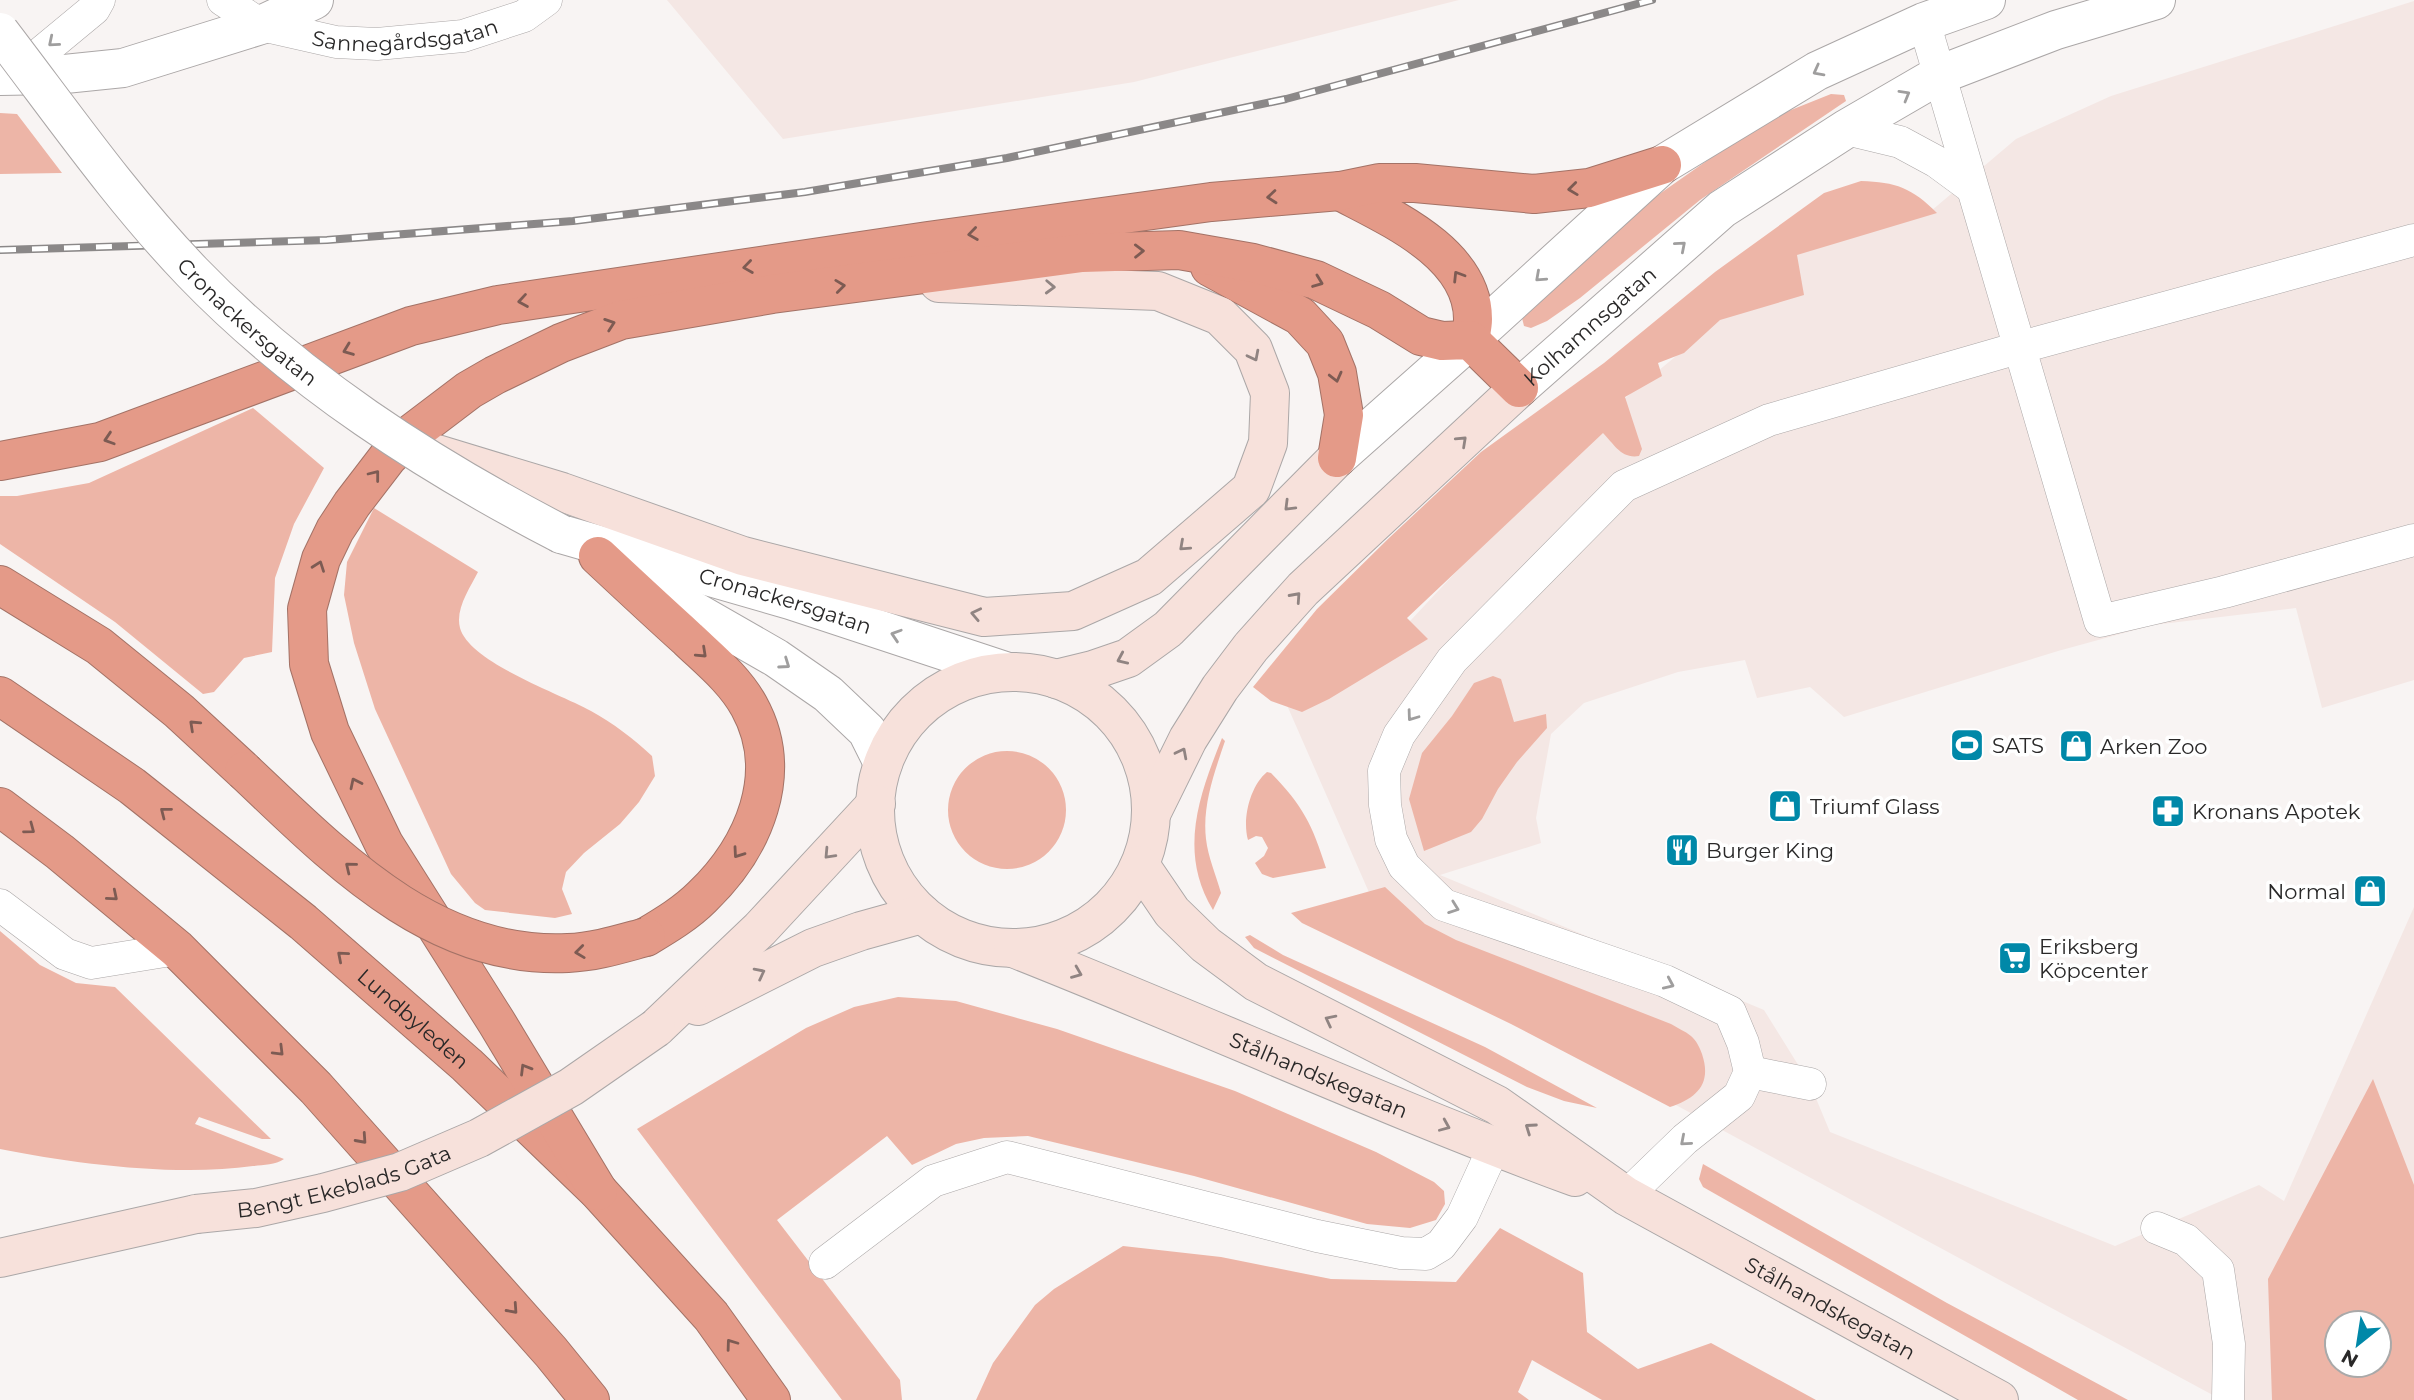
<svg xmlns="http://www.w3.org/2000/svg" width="2414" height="1400" font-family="Montserrat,sans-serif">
<rect width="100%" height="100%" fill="#f8f4f3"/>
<path fill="#f4e7e4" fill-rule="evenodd" d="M667,0H1459L1134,82L783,139Z
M2414,1V680L2322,708L2296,608L2153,625L2058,651L1844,717L1810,687L1757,698L1745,660L1678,672L1584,703L1551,734L1536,818L1541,843L1440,875L1764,1010L1810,1084L1830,1132L2115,1246L2259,1185L2284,1201L2414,907V1400H2222L1396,954L1286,703L1411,620L1595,423L1681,352L1794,251L1931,211L2016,139L2111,96ZM2337,1323H2379V1365H2337Z"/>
<path fill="#edb5a7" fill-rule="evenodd" d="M1831,94L1844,95L1846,101L1700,200L1580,298L1547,321L1531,328L1524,326L1522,318L1593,248L1658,195L1735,141L1786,112Z
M0,113L17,114L62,173L0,174Z
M1861,181C1896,182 1912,188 1937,213L1797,255L1804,295L1720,320L1684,353L1658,363L1662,376L1625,397L1642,449L1639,456C1621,459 1614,444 1603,433L1407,618L1428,639L1329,699L1302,712L1271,701L1253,687L1317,609L1389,538L1481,452L1604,363L1715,272L1824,193Z
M253,408L324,468L294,524L275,578L272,652L244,658L214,692L203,694L115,622L0,544V496H17L89,483Z
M374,508L478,572C470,588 455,609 460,628C470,663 561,694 591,711C613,723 634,739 652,756L655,776L639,802L620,824L584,853L566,872L562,889L572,914L555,918L485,910L475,903L451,874L375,709L354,643L344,595L347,562Z
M1493,676L1501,679L1514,722L1546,714L1547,728L1517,762L1498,789L1482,819L1471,832L1424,851L1409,799L1422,753L1452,716L1474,683Z
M1222,738L1225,741C1215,771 1202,805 1206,839C1208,857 1216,875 1221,893L1213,910C1178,852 1199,796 1222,738Z
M948 810a59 59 0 1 1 118 0a59 59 0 1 1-118 0Z
M1267,772L1271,773C1303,806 1312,824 1326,868L1273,878L1262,874L1255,863L1264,856L1268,848L1262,837L1256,836L1248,840C1242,819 1250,786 1267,772Z
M1385,887L1425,924L1456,940L1671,1024C1677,1028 1685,1031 1691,1036C1696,1040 1700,1048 1702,1054C1712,1084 1697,1098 1670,1107L1511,1024L1302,923L1291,913Z
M0,931L40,965L76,983L115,987L271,1139H262L199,1117L195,1124L284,1159C275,1165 263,1165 253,1166C177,1177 75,1164 0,1149Z
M1250,935L1283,955L1485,1047L1597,1108L1564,1101L1527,1087L1254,948L1245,937Z
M898,997L956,1001L1057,1029L1235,1091L1376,1152L1434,1182L1444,1191L1445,1204L1436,1220L1410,1228L1367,1224L1194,1176L1028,1136L984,1138L956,1144L912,1165L887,1136L777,1220L900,1380L902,1400H842L637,1129L806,1028L854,1007Z
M2373,1079L2414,1185V1400H2272L2268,1279ZM2337,1323H2379V1365H2337Z
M1703,1164L1947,1303L2128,1400H2078L1703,1187L1699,1179Z
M1500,1228L1583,1273L1587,1332L1638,1369L1711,1343L1816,1400H1602L1532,1360L1518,1392L1529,1400H976L993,1363L1035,1305L1054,1289L1123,1246L1221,1257L1331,1279L1456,1282Z"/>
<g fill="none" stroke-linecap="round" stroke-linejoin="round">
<g stroke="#aba7a7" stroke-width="33">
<g id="lane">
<path id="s1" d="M223,0L261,25L336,42L377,44L463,36L524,16L546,0"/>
<path d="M1924,22L2100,621L2224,592L2414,540"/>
<path d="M13,76L94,9L99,0"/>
<path d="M1846,129L1900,142L1937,162L1971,187"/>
<path d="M0,905L65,954L91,963L177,949"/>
<path d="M1750,1072L1810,1084"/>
<path d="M1626,1196L1685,1139L1739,1096L1750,1072L1743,1043L1730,1012L1665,981L1444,905L1404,866L1391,839L1385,805L1384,771L1399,735L1452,660L1624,486L1769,420L2018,348L2414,240"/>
<path d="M2157,1228L2186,1240L2218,1270L2229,1344L2228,1400"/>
<path d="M825,1263L933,1181L1007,1157L1317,1236L1401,1253L1426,1254L1441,1245L1462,1217L1494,1147"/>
</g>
</g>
<g stroke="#aba7a7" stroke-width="40">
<g id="street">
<path d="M0,76L55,75L123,68L261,25L314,0"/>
<path id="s2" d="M1519,388L1722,209L1846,129L1939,75L2056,30L2156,0"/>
<path d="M1337,458L1470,340L1662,165L1817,71L1924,22L1986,0"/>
<path id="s3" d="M561,534L790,600L1008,672"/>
<path d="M626,572L776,658L828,694L867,731L883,763"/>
</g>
</g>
<g stroke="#aba7a7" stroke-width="40">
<g id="secondary">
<path d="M430,452L562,492L743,556L984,617L1073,611L1149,577L1251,489L1268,443L1270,393L1253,349L1220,316L1158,291L939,283"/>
<circle cx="1013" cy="810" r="138"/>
<path d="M1056,679L1093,670L1128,658L1168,629L1337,458"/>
<path d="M1151,814L1188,739L1220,688L1251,647L1303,589L1519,388"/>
<path id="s4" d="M1140,865L1172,912L1206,945L1256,982L1497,1105L1626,1196L1999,1400"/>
<path id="s5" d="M1013,948C1201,1022 1385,1107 1575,1177"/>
<path d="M698,1006L813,948L861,931L922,914"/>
<path d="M656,1028L760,929L876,804"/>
<path d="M0,1258L196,1214"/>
</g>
</g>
<g stroke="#a37266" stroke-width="40">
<g id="highway">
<path d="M1340,191C1389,217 1473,253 1473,319C1473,326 1471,334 1470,340"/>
<path d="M1210,267L1300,316L1325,343L1337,373L1344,415L1337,458"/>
<path d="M0,461L100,442L411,326L498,305L928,241L1211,202L1340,191L1379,183H1415L1534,194L1589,188L1662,165"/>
<path d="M598,556C628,584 658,612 688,639C710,660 734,679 749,706C786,773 754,847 702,897C686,913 666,925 646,937"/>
<path d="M0,585L99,646L179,711L244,771"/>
<path id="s6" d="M0,696L132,786L303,922L467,1065L598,1191L711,1316L771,1400"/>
<path d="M0,807L60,852L177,949L316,1088L551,1352L590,1400"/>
<path d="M598,1191L497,1023L384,844L330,732L309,664L307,609L321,559L335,530L352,504L388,457L411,434L469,390L495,375L561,343L621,320L772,294L1082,253L1179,250L1253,263L1316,280L1379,310L1421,336L1442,341L1470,340L1519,388"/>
</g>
</g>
<use href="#lane" stroke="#fff" stroke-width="32"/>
<use href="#street" stroke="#fff" stroke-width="38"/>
<use href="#secondary" stroke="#f7e1db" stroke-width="38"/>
<use href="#highway" stroke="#e49a88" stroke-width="38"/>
<g stroke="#8b8888" stroke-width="8">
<path id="rail" d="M0,250L327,240L573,221L805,192L1007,158L1286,99L1652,0"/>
</g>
<use href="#rail" stroke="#fff" stroke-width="5" stroke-dasharray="16" stroke-linecap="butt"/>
<g stroke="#aba7a7" stroke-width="40" stroke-linecap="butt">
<g id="street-bridge">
<path id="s7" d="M0,32C62,113 121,198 192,272C297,381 428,465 561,534"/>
</g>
</g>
<g stroke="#aba7a7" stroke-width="40" stroke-linecap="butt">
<g id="secondary-bridge">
<path id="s8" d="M196,1214L256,1208L323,1193L400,1172L479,1138L571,1087L656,1028"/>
</g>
</g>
<g stroke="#a37266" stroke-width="40" stroke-linecap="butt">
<path id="highway-bridge" d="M244,771C334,856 433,960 568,953C595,952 620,944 646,937"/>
</g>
<use href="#street-bridge" stroke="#fff" stroke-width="38"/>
<use href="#secondary-bridge" stroke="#f7e1db" stroke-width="38"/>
<use href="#highway-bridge" stroke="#e49a88" stroke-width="38"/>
</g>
<defs><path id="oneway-chevron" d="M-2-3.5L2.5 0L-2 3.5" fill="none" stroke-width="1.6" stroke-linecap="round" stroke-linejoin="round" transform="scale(1.75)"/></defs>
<g stroke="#9f9e9e">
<use href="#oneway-chevron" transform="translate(53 42) rotate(140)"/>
<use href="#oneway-chevron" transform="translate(1818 71) rotate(152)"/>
<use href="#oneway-chevron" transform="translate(1905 95) rotate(-30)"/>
<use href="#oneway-chevron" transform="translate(1681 246) rotate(-41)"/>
<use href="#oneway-chevron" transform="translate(1540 277) rotate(138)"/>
<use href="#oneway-chevron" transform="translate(896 635) rotate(-162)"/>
<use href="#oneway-chevron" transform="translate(785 664) rotate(35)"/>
<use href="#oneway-chevron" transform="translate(1412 716) rotate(126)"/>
<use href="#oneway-chevron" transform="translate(1454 908) rotate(20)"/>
<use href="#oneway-chevron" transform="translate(1669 984) rotate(24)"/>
<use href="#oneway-chevron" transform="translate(1685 1141) rotate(139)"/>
</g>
<g stroke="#7d5b53">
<use href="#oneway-chevron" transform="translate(1573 189) rotate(173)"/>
<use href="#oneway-chevron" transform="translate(1272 197) rotate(175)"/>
<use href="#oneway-chevron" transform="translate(973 234) rotate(172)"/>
<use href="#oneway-chevron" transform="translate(1139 251) rotate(-1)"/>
<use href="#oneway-chevron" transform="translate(748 267) rotate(172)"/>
<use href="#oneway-chevron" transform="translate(1458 276) rotate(-122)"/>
<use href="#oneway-chevron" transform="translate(1318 282) rotate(21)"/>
<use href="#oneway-chevron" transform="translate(840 286) rotate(-7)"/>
<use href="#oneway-chevron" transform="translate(523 301) rotate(171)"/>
<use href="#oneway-chevron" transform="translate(610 324) rotate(-19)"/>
<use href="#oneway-chevron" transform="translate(348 350) rotate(159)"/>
<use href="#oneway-chevron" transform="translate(1336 377) rotate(76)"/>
<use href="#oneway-chevron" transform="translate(109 439) rotate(162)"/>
<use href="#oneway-chevron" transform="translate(375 475) rotate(-52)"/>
<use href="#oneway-chevron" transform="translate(319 566) rotate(-70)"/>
<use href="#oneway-chevron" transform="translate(702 653) rotate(43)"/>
<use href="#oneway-chevron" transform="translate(194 725) rotate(-137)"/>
<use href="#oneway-chevron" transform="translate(355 783) rotate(-116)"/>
<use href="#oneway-chevron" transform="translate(165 812) rotate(-142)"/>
<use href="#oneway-chevron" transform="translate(30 829) rotate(37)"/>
<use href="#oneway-chevron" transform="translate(738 853) rotate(125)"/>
<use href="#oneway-chevron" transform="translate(350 867) rotate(-141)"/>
<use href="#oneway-chevron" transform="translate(113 896) rotate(40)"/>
<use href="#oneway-chevron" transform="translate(580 952) rotate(173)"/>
<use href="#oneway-chevron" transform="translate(342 956) rotate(-139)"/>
<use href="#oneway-chevron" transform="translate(279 1051) rotate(45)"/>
<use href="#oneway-chevron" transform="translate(525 1069) rotate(-121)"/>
<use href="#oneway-chevron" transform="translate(362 1139) rotate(48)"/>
<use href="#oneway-chevron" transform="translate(513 1309) rotate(48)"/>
<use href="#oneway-chevron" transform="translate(731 1344) rotate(-126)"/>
</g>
<g stroke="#908482">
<use href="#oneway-chevron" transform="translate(1050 287) rotate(2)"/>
<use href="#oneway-chevron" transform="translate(1254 356) rotate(63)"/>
<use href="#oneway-chevron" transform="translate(1462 441) rotate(-43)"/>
<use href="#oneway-chevron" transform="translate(1289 506) rotate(135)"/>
<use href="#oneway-chevron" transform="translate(1184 546) rotate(138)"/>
<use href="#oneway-chevron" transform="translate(1296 597) rotate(-48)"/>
<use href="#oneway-chevron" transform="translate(976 614) rotate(-168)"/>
<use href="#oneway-chevron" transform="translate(1122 659) rotate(156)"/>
<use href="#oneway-chevron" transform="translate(1182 753) rotate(-63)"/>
<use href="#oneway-chevron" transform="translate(829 854) rotate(133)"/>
<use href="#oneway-chevron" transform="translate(760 973) rotate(-27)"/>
<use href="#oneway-chevron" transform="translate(1077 973) rotate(22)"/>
<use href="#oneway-chevron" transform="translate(1330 1020) rotate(-153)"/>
<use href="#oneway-chevron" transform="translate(1445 1126) rotate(23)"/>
<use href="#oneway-chevron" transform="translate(1530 1128) rotate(-145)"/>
</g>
<defs>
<g id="stadium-square" transform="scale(1.75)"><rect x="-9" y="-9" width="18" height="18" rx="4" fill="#0088a8" stroke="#fff"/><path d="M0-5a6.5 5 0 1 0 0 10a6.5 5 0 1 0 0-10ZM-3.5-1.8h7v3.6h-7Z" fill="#fff"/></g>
<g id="shop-square" transform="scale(1.75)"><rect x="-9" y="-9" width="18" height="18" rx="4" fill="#0088a8" stroke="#fff"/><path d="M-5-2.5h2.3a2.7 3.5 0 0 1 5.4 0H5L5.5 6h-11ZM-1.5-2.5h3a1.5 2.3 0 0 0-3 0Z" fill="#fff"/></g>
<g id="pharmacy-square" transform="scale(1.75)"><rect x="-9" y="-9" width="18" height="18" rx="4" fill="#0088a8" stroke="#fff"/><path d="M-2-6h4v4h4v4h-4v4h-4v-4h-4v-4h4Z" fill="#fff"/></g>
<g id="restaurant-square" transform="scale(1.75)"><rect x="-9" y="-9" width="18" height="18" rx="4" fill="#0088a8" stroke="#fff"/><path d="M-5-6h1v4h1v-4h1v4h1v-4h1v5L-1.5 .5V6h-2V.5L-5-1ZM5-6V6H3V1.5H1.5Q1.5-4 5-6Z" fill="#fff"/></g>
<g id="supermarket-square" transform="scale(1.75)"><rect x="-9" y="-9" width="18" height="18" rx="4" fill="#0088a8" stroke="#fff"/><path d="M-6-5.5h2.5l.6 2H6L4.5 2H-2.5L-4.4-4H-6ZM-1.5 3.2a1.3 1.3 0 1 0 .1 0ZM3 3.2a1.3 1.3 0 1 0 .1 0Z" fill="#fff"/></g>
</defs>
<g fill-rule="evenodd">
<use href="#stadium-square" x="1967" y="745"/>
<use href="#shop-square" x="2076" y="746"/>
<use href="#shop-square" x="1785" y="806"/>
<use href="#pharmacy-square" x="2168" y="811"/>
<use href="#restaurant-square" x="1682" y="850"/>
<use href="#shop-square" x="2370" y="891"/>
<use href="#supermarket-square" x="2015" y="958"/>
</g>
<g text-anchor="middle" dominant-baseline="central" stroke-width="7" stroke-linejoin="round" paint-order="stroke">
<g font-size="21" fill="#292828" stroke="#fff">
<text stroke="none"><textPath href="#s1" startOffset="192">Sannegårdsgatan</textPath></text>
<text stroke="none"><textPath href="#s7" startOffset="382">Cronackersgatan</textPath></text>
<text stroke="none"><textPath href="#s2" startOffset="94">Kolhamnsgatan</textPath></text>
<text stroke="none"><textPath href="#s3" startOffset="234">Cronackersgatan</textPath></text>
<text stroke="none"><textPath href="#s6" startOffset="525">Lundbyleden</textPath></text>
<text stroke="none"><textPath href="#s5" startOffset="331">Stålhandskegatan</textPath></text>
<text stroke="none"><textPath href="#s8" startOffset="152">Bengt Ekeblads Gata</textPath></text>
<text stroke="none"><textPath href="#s4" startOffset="828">Stålhandskegatan</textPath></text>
</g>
<g font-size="21" fill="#292828" stroke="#fff" text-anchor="start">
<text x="1992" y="745">SATS</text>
<text x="2100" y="746">Arken Zoo</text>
<text x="1810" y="806">Triumf Glass</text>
<text x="2192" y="811">Kronans Apotek</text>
<text x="1706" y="850">Burger King</text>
<text x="2346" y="891" text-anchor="end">Normal</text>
<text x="2039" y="946">Eriksberg<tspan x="2039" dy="24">Köpcenter</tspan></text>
</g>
</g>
<g transform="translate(2358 1344) rotate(210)"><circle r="33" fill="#ffffff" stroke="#a9a9a9" stroke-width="2"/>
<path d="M0-5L12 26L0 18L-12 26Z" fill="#0088a8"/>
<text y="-10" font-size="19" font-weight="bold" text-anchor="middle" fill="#292828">N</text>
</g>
</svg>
